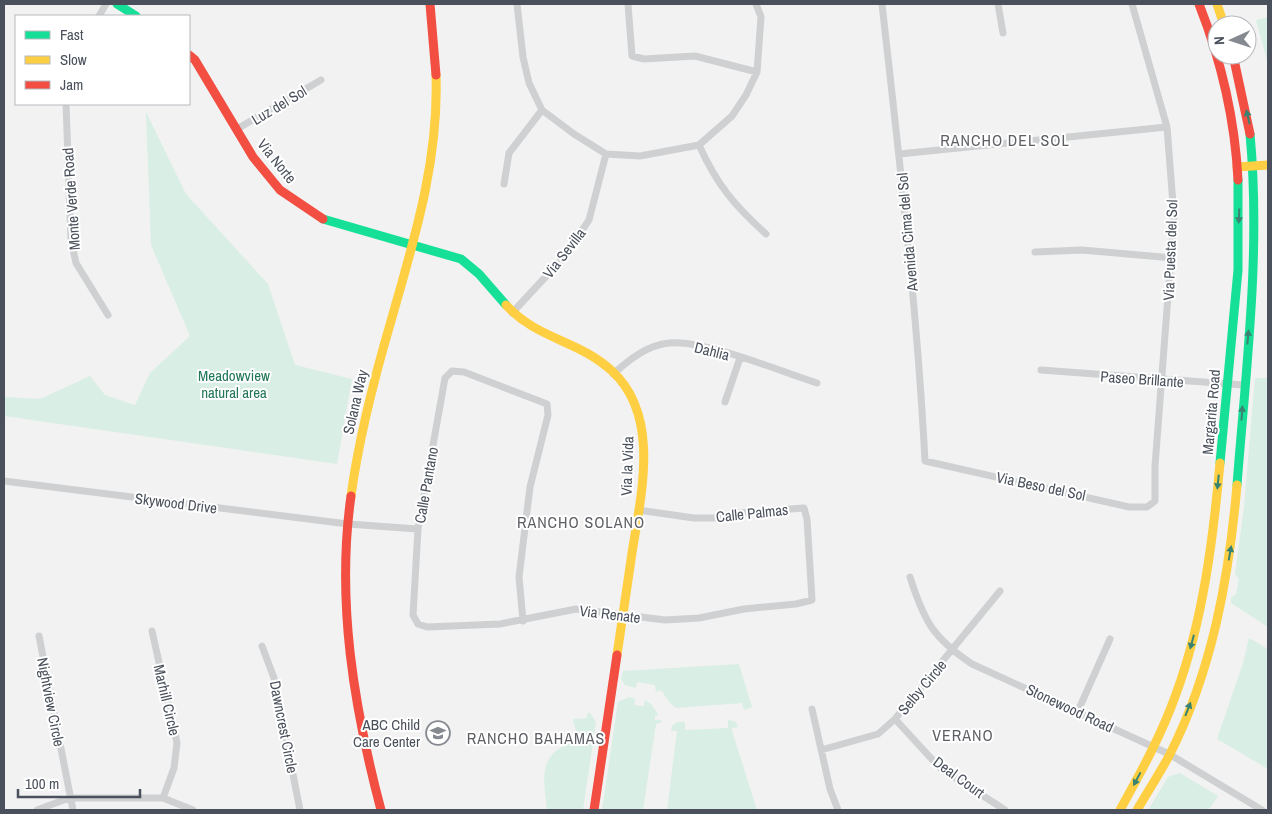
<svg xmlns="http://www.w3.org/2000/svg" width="1272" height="814" font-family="'Archivo Narrow',sans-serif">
<rect width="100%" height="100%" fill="#f2f2f2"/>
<path fill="#d9eee4" d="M1268,17V64L1256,20Z
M146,112L186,194L268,284L295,365L352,379L337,464L4,416V397L40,399L90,376L105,395L135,405L150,373L190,336L151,245Z
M1255,378H1268V627L1231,603V598L1236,594L1239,579L1235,574L1244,507Z
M1249,638L1268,649V769L1217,739L1243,663Z
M739,664L752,707L744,710L742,703L676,708L671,704L661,690L656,692L655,685L637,682L636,688L625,685L621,679L623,671Z
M629,697L635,699L634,705L644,706L645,700C651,703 656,709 658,716H655V720H661L662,722L656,724L643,810H602L618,702Z
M587,713H590L596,722L583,810H547C544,780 536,754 574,742L576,731L573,719L587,718Z
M728,720L736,722L738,727L732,728V731L757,810H667L677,731H671L672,726L677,722H685V730L728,728Z
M1180,773L1218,796L1210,808L1203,810H1148L1168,777Z"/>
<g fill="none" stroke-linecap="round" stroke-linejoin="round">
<path stroke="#ced0d2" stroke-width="7" d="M517,4L523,57L529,83L542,110L574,134L606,154L640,156L699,145L732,116L746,95L757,72L761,17L756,4
M628,4L632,56L644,59L695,56L757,72
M882,4C899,156 917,308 925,461L1129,507H1147L1155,501V466L1174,217L1167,127L1132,4
M998,4L1003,33
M99,16L106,4
M66,104L71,240L76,263L108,315
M237,129L321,80
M699,145C717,185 734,205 766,234
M899,154L1167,127
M504,184L509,153L542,110
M1035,252L1082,250L1173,258
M512,313L564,257L589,220L606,154
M1041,370L1244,385
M613,374C629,360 647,345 669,343C703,339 782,372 817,383
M725,402L740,358
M4,481L348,524L418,529
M910,577C924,621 933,638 972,664L1169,754L1262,810
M523,621L519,577L530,487L548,415L547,404L464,372L452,371L445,378L418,529L413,615L418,624L427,627L500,624L576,609L665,620L699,618L744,609L796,604L812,600L807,519L804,508L737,513L714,518H694L638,510
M152,631L177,743L174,768L163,798
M39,636L73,810
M262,646L274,678L300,810
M812,709L830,789L838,810
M1078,711L1110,639
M895,719L940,768L1005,810
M821,750L878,734L895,719L1000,591
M37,810L69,798H163L193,810"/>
<path stroke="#16e098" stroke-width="9" d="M117,4L136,16
M323,219L461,259L479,274L506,305
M1220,463L1238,270V180
M1237,485C1246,369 1261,251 1250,134"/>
<path stroke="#ffcf43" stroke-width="9" d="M1217,4L1224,25
M1237,167L1268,165
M506,305C538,340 577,339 612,371C661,416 641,495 632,553C627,587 622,621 617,655
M351,496C359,436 374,379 391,321C414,240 439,161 436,75
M1120,810C1141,772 1162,734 1176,694C1203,621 1213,540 1220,463
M1137,810C1148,791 1160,773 1170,754C1212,671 1229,578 1237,485"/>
<path stroke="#f24e42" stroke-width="9" d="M430,4L436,75
M1199,4C1221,60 1235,119 1238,180
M189,55L195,60L253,157L280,190L323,219
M1233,55L1250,134
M351,496C336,601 354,708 381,810
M594,810L617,655"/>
</g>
<defs><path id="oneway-solid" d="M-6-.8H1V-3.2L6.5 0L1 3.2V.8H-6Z" transform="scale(1.25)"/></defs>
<g fill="#388371">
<use href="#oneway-solid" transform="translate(1248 117) rotate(-103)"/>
<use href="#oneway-solid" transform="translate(1239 216) rotate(92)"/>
<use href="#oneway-solid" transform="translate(1248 337) rotate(-85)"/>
<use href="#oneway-solid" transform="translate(1242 413) rotate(-86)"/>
<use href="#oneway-solid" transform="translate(1218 482) rotate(96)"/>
<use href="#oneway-solid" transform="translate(1230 553) rotate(-80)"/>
<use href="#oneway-solid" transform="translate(1192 642) rotate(105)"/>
<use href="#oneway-solid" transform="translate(1188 709) rotate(-69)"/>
<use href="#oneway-solid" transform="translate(1137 779) rotate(118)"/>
</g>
<defs>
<g id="school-ring" transform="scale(1.25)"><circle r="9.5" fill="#fff" stroke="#858990" stroke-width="1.5"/><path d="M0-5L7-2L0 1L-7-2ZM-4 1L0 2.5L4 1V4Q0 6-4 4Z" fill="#858990"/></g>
</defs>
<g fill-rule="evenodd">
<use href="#school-ring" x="438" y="733"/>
</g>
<g text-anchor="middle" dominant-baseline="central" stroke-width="4" stroke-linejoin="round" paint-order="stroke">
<g font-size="15" fill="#4b515c" stroke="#fff">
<text transform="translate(279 105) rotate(-31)">Luz del Sol</text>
<text transform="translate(277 161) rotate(51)">Via Norte</text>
<text transform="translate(71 199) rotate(-94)">Monte Verde Road</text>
<text transform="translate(907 232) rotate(-95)">Avenida Cima del Sol</text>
<text transform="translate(1170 250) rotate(-88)">Via Puesta del Sol</text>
<text transform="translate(564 253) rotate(-52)">Via Sevilla</text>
<text transform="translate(712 351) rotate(14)">Dahlia</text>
<text transform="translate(1142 379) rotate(4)">Paseo Brillante</text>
<text transform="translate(355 402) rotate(-77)">Solana Way</text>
<text transform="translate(1211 412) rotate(-85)">Margarita Road</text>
<text transform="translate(627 466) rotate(-88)">Via la Vida</text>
<text transform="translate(426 485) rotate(-80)">Calle Pantano</text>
<text transform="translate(1041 486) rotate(12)">Via Beso del Sol</text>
<text transform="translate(176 503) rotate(7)">Skywood Drive</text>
<text transform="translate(752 513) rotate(-6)">Calle Palmas</text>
<text transform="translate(610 614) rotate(7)">Via Renate</text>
<text transform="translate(922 687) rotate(-50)">Selby Circle</text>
<text transform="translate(167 700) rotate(77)">Marhill Circle</text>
<text transform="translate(51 702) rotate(79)">Nightview Circle</text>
<text transform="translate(1070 708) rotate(25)">Stonewood Road</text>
<text transform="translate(284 727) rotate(79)">Dawncrest Circle</text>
<text transform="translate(959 777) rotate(36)">Deal Court</text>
</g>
<g font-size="15" fill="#227759" stroke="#fff">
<text x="234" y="375">Meadowview<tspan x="234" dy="17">natural area</tspan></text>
</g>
<g font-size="15" fill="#4b515c" stroke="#fff" text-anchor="end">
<text x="420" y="724">ABC Child<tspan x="420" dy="17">Care Center</tspan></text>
</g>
<g font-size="16" letter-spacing="1" fill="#5e6065" stroke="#fff">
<text x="1005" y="140">RANCHO DEL SOL</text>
<text x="581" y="522">RANCHO SOLANO</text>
<text x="963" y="735">VERANO</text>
<text x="536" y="738">RANCHO BAHAMAS</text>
</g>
</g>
<rect width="1272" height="814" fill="none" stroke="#4b515c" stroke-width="10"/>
<rect x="15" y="15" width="175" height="90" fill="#ffffff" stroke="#b7b9be"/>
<rect x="25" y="31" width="25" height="8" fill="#16e098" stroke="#b7b9be"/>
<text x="60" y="40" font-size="15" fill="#4b515c">Fast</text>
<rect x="25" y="56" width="25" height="8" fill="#ffcf43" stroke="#b7b9be"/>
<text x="60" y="65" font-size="15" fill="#4b515c">Slow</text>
<rect x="25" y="81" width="25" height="8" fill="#f24e42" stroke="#b7b9be"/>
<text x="60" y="90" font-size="15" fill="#4b515c">Jam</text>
<g transform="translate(1232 40) rotate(267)"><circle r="24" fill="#ffffff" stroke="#b7b9be"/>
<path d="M0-4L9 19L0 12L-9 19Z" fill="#858990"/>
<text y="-8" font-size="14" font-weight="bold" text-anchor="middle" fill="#4b515c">N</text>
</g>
<path d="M18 789v8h122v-8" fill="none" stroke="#4b515c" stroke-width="2.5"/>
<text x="25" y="789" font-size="15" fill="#4b515c" stroke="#ffffff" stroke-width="4" paint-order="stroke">100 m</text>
</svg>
